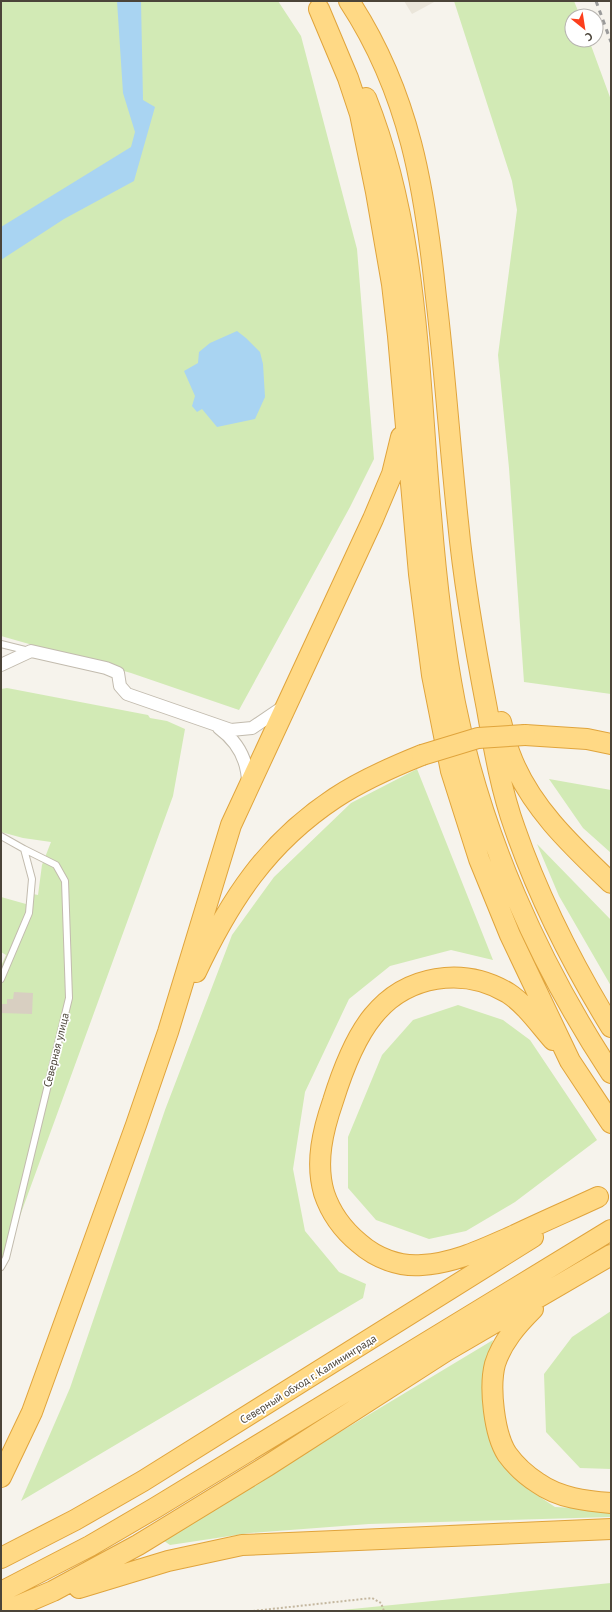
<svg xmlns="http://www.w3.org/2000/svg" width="612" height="1612" font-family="'PT Sans',sans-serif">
<rect width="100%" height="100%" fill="#f6f3ec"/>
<path fill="#eae5da" d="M404,1H436L412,14Z"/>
<path fill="#d2eab5" d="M1,1H278L301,36L357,249L374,459L350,507L239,710L131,673L1,636Z
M454,1H574L580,16H572V40H589L611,100V694L524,682L509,468L498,355L517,210L512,181Z
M7,688L148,715L150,718L167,721L185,729L173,796L1,1268V966L6,955L1,952V897L26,904L28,893L38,895L42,865L51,842L23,838L1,832V689Z
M417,769L493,960L451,950L390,966L349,999L305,1092L293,1169L305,1231L339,1272L366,1284L363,1298L21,1501L70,1388L165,1110L232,935L274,877L351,803Z
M549,779L611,790V853L583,828Z
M537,844L611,920V986L559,896Z
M458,1005L503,1020L530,1040L597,1140L515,1202L466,1231L429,1239L376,1220L348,1188V1137L382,1055L413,1020Z
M611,1311V1469L580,1468L546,1432L544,1374L572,1337Z
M493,1340L482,1382L487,1426L513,1473L528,1489L555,1507L611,1510V1517L369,1524L250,1533L170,1545L164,1541L169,1535Z
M611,1583V1611H332Z"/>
<path fill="#a9d4f2" d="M117,1H141L143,100L155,107L134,181L64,219L1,260V227L131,147L135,132L123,93Z
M237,331L246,338L260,352L263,364L265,397L255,419L217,427L202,409L197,412L192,406L195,396L184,371L198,363L199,352L210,343Z"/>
<path fill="#d8cfc1" d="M14,992L33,993L32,1014L1,1013V1004H7V999H13Z"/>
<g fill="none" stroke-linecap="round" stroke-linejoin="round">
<g stroke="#c2bbae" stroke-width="8">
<path id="service" d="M1,644L29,651
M1,836L24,849L32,879L29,913L1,979
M1,1267L6,1258L69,998L65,881L56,865L24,849"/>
</g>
<g stroke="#c2bbae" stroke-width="14">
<path id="minor" d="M1,665L31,651L106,668L118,673L120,686L127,694L231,730L252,728L283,707
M219,728C238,742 248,760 248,784"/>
</g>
<g stroke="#e0a43c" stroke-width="22">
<path id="trunk" d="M349,1C410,94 425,190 436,297C445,372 450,448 458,522C464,585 475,647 487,709C494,749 501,790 515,829C539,898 573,965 611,1027
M319,9L348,78L360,114L376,192L392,284L398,336L419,574L432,675L451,771L479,859L510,935L570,1061L611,1123
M366,98C419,231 418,374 431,515C436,578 443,641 455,703C481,834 538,962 611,1073
M501,722C504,733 506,744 510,754C529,806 572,846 611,883
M525,735L587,739L611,744
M196,972C230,900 267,843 335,798C362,780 392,767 422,755
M553,1040C539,1024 525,1004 508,993C463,966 406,975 373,1016C354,1039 342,1072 333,1101C323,1130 315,1162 324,1193C331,1214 342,1229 359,1243C376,1258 399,1267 422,1265C456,1263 485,1248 515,1235C542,1222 570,1210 598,1197
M533,1309C517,1325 502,1342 495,1364C489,1387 494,1434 507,1454C515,1465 527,1476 538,1483C559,1498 586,1501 611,1503
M1,1477L32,1412L136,1125L168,1032L231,825L373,519L392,474L401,437
M1,1558L75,1520L143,1481L533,1237
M79,1588L168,1561L242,1545L611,1529
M1,1592L90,1546L155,1508L611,1230
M6,1611L53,1591L138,1545L267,1466L446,1351L611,1255"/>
</g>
<path stroke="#c4b79f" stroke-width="2" stroke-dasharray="2 2" stroke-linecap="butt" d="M253,1611L372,1598L381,1603L384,1611"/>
<use href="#service" stroke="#fff" stroke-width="6"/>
<use href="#minor" stroke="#fff" stroke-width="12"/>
<use href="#trunk" stroke="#ffd985" stroke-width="20"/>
<path stroke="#9a9a9a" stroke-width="3" stroke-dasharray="5 5" stroke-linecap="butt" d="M596,1L611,42"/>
<g stroke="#e0a43c" stroke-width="22" stroke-linecap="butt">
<path id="trunk-bridge" d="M422,755L478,738L525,735"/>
</g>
<use href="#trunk-bridge" stroke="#ffd985" stroke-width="20"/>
</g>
<g text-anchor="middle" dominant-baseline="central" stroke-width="3.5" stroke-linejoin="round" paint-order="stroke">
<g font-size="11" fill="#4b4439" stroke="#fff">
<text transform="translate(56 1050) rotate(-76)">Северная улица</text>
<text transform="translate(308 1379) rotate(-32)">Северный обход г. Калининграда</text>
</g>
</g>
<rect width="612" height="1612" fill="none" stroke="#4b4439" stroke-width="4"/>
<g transform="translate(584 28) rotate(150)"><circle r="19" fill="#ffffff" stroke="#b7b4b0"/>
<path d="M0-3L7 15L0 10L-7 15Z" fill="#fc3f1d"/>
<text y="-6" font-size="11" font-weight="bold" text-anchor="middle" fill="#4b4439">С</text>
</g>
</svg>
